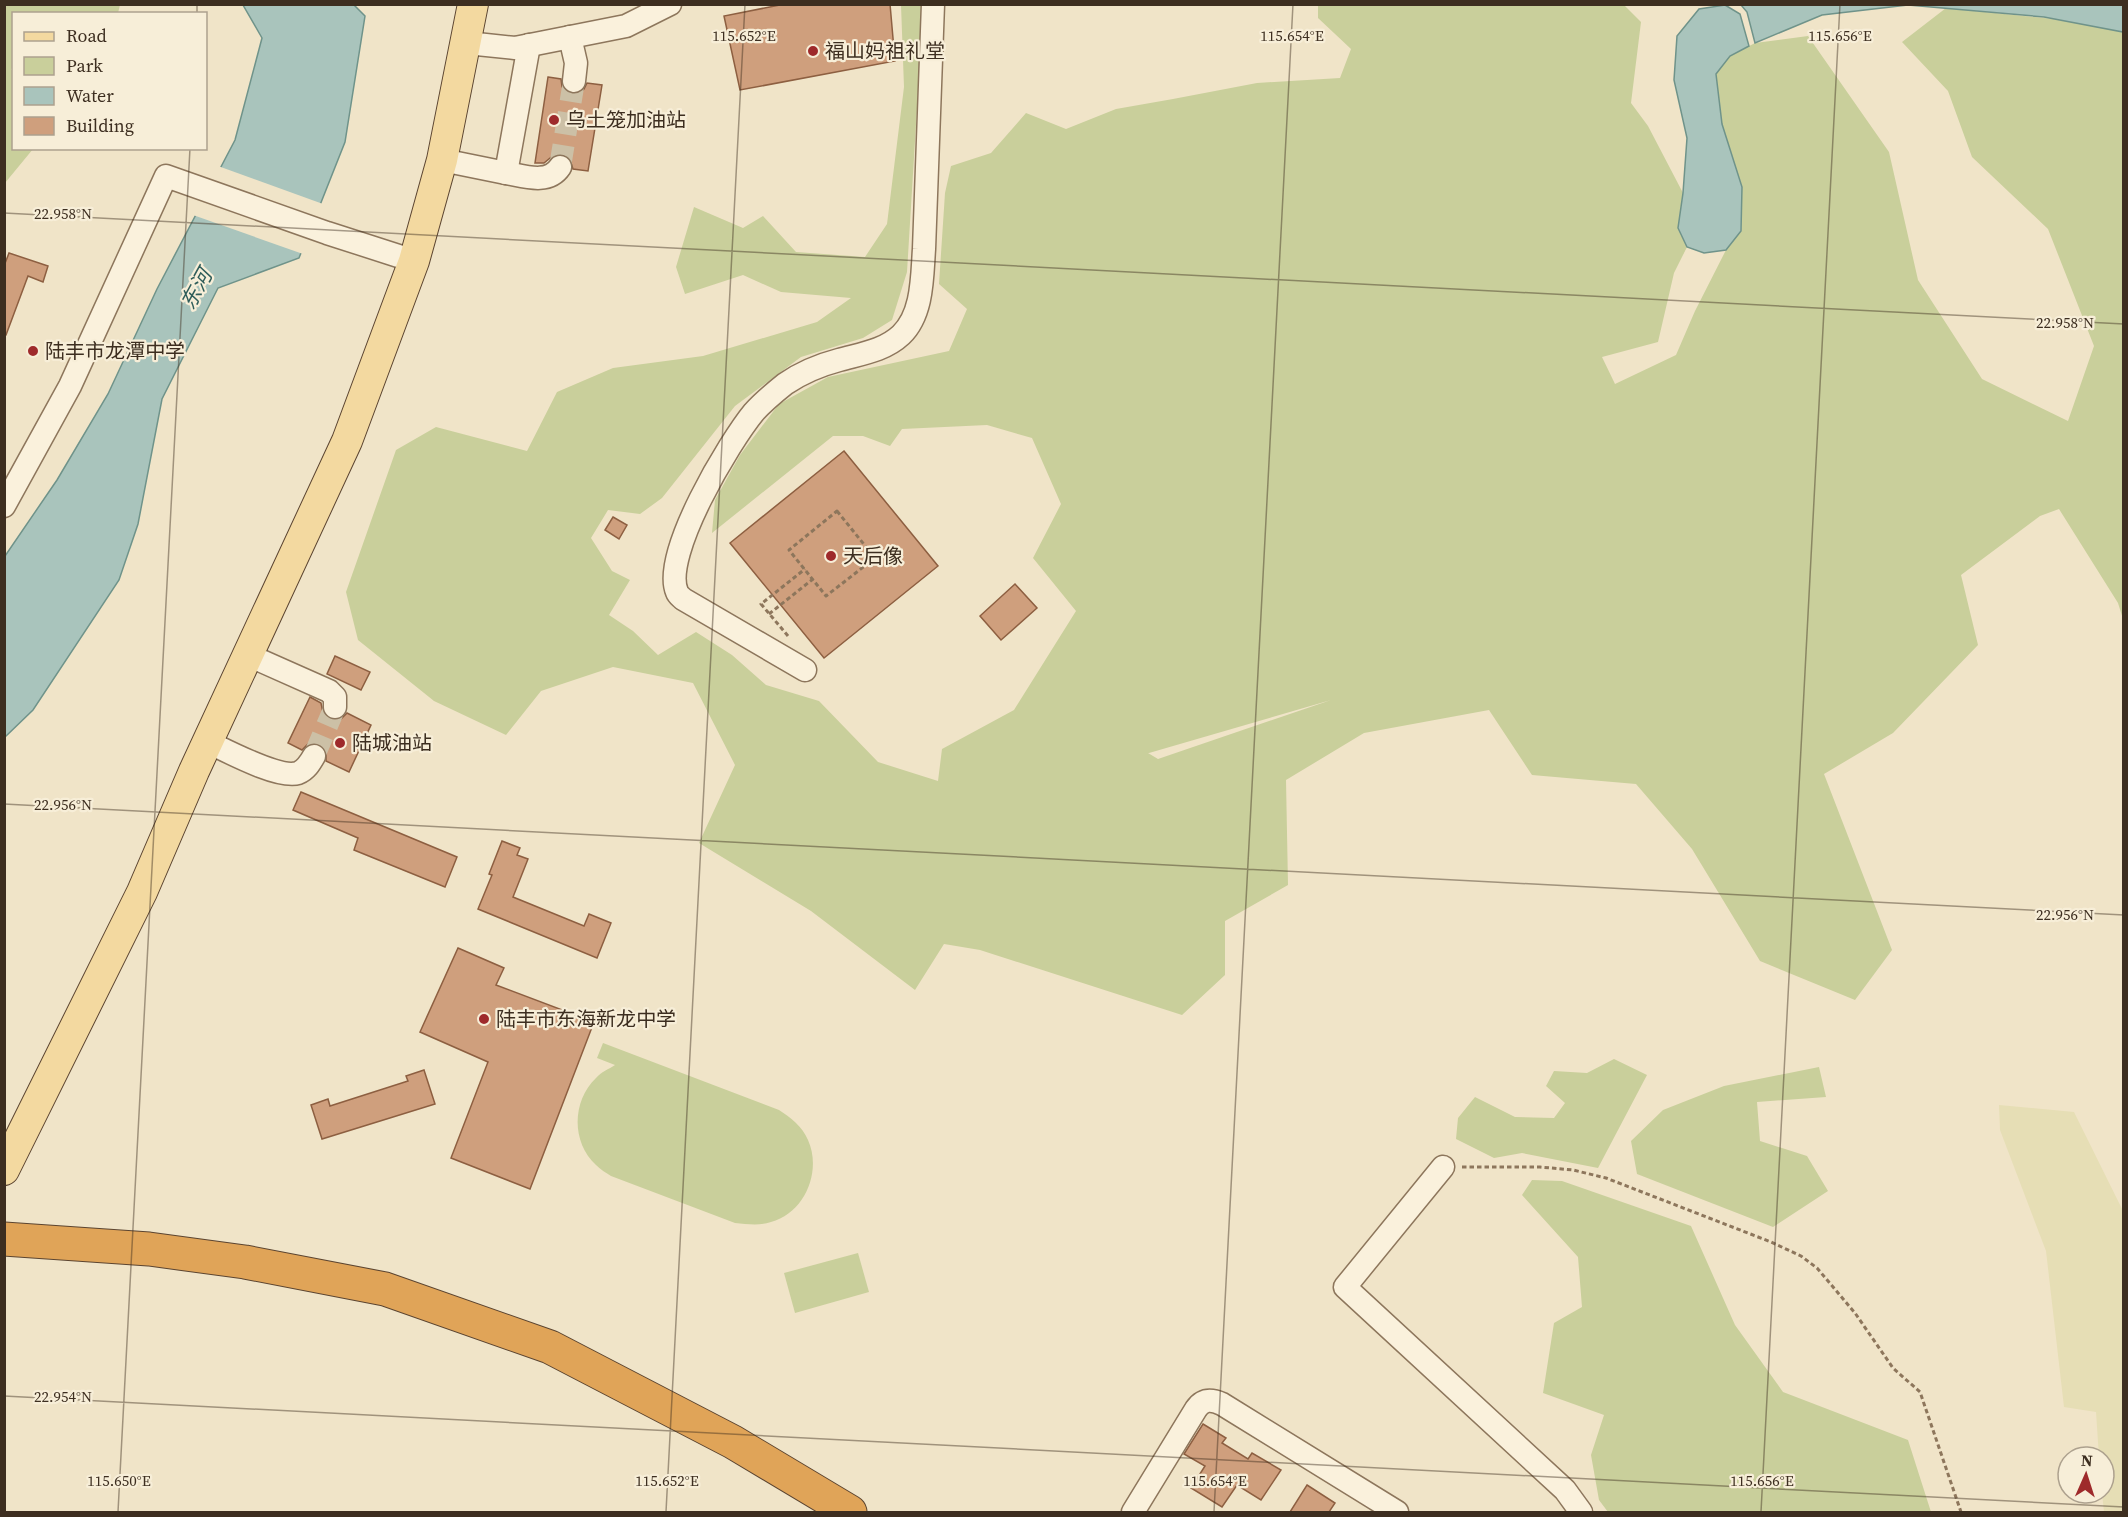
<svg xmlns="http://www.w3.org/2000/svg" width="2128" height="1517" viewBox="0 0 2128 1517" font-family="'Source Serif 4','Noto Sans SC',serif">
<rect width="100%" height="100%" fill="#f0e4c8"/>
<path fill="#e6deb5" d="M1999,1105L2074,1112L2123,1211V1512H2104L2102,1493H2104V1457H2099L2096,1412L2064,1407L2046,1251L2000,1130Z"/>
<g fill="#c9cf9b" fill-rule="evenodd">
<path d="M5,4L120,5L118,13L14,14V68L11,69L14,73V148L33,149L5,183Z"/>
<path d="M901,5H921L920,59L907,272L892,320L863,338L801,357L735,406L662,498L640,514L608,510L591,538L612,571L630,580L609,615L633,631L658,655L696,632L732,655L766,685L819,701L878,762L938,781L942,749L1014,710L1076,611L1033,558L1061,504L1032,438L987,425L902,429L890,446L863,436H833L712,533L715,500L740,455L779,404L828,377L949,351L967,309L939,284L945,193L951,166L991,153L1026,113L1066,129L1116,109L1173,99L1257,83L1340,78L1351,49L1318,18V5H1624L1641,22L1631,103L1648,126L1683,193L1678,228L1687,247L1674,273L1658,342L1602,357L1615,384L1676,355L1695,311L1726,250L1741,231L1742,187L1722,124L1716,74L1730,56L1755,43L1808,36L1889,152L1918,280L1982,379L2068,421L2094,346L2048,229L1972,157L1948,91L1902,42L1946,8L2054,19L2123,32V619L2118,603L2059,509L2040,516L1961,575L1978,645L1893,733L1824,774L1892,950L1855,1000L1760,961L1692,849L1636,784L1532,775L1489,710L1364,733L1286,780L1288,885L1225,921V975L1182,1015L980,950L944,944L915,990L811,911L699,843L735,765L693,683L613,667L541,691L506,735L434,701L358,640L346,592L396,450L436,427L527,451L557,392L613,368L703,356L817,322L851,298L781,292L743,275L685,294L676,267L694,207L743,228L763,216L796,252L865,257L887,224L904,87ZM1331,700L1158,759L1148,753H1149Z"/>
<path d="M603,1043L779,1110C791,1118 802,1126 808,1140C822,1171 805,1213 771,1222C759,1226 747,1224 735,1223L611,1176C606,1173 600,1169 596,1165C571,1142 572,1101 596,1078C601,1072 609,1069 615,1065L597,1058Z"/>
<path d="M1614,1059L1647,1075L1598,1168L1522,1153L1494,1158L1456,1139L1458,1118L1475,1097L1515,1117L1554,1118L1565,1103L1546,1086L1554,1071L1587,1073Z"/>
<path d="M1819,1067L1826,1097L1757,1102L1760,1141L1807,1156L1828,1191L1773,1227L1637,1174L1631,1141L1663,1110L1724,1086Z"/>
<path d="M1532,1180L1562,1181L1691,1226L1735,1325L1783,1392L1908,1440L1931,1512H1608L1599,1500L1591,1455L1604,1415L1543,1393L1554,1323L1582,1307L1578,1257L1522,1195Z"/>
<path d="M858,1253L869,1292L795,1313L784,1273Z"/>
</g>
<g fill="#a9c4bc" stroke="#6f938a" stroke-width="1.5">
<path d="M243,5H354L365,16L345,142L299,258L218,288L162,399L138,524L119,580L33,710L5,737V556L57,480L108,394L157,289L235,140L262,38Z"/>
<path d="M1725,5L1740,14L1749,46L1730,56L1716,74L1722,124L1742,187L1741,231L1726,250L1704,253L1687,247L1678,228L1683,193L1687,138L1674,80L1677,36L1699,9Z"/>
<path d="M1741,5H2123V32L2044,17L1908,5L1822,15L1755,43L1747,12Z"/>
</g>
<path fill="#f0e4c8" d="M218,166L323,204L303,254L193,215Z"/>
<g fill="#cf9f7d" stroke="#8d5f41" stroke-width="1.5">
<path d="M785,4H890L895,61L740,90L724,16Z"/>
<path d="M548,77L561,79L562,87L566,91L572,94L580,93L584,89L587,83L602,85L588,171L573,169L569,157L562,154H555L544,163H535Z"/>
<path d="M9,253L48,266L43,282L28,276L6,335H4V266Z"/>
<path d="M844,451L938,566L824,658L730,543Z"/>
<path d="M613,517L627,525L619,539L605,530Z"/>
<path d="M1015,584L1037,608L1001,640L980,616Z"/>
<path d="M335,656L370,672L361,690L327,674Z"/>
<path d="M310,697L321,703L323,713L329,719H341L347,713L371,725L349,772L326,761V750L320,744L313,743L308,744L302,750L288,743Z"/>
<path d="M301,792L457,857L445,887L354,850L358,838L293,810Z"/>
<path d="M502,841L520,848L517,855L528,859L513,897L584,926L589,914L611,923L597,958L478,909L492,875L489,874Z"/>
<path d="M458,948L504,968L496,985L594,1022L530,1189L451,1158L488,1062L420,1032Z"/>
<path d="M424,1070L435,1104L322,1139L311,1105L328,1099L330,1106L408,1081L406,1076Z"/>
<path d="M1203,1424L1226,1438L1222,1443L1248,1459L1252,1453L1281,1470L1261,1500L1237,1485L1222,1507L1191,1488L1205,1466L1184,1454Z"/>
<path d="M1307,1485L1335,1503L1329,1512H1290Z"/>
</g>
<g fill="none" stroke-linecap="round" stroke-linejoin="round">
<g stroke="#ccc0a6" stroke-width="22" stroke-dasharray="22 11" stroke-linecap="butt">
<path d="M560,167L574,81"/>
<path d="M314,756L335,707"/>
</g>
<g stroke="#8d765c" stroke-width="25">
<g id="minor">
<path d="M570,37L576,63L574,81"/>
<path d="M467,43L515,48L626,26L670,4"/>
<path d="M442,160L506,173L529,45"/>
<path d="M506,173C524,176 548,185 560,167"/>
<path d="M4,506L70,386L166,176L327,233L414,261"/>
<path d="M248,655L329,691L335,697V707"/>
<path d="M805,670L683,599C681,597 678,595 677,592C661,555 730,441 754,412C763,402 775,392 785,384C801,373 820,365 839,360C860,354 884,351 901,335C923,314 922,277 924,249L933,4"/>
<path d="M208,742C227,751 279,779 298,773C306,770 310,763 314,756"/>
<path d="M1443,1167L1345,1287L1565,1490L1581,1512"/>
<path d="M1133,1512L1196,1409C1203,1399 1211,1399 1222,1404L1397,1512"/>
</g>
</g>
<g stroke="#5b4430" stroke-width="32">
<path id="major" d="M4,1170L142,892L194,771L347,441L414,261L442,160L473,4"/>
</g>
<g stroke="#5b4430" stroke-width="35">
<path id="highway" d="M4,1239L149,1249L245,1262L385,1289L550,1347L733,1442L850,1512"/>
</g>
<g stroke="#8d765c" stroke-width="3" stroke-dasharray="4.5 3" stroke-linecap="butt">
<path d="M837,511L875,558L826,596L789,550Z"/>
<path d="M769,614L813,579"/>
<path d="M788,636L761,604L805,569"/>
<path d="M1462,1167H1540L1573,1170L1606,1178L1771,1242L1801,1256L1817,1268L1855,1313L1893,1368L1920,1392L1961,1512"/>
</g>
<use href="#minor" stroke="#faf1dc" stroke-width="22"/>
<use href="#major" stroke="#f3d9a0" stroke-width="30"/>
<use href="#highway" stroke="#e0a458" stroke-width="33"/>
</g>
<path fill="none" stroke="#3d2e20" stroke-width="1.5" stroke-opacity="0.45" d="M197,14V4M4,213L2124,324M4,804L2124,915M4,1396L2124,1507M118,1512L190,148M666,1512L745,4M1214,1512L1293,4M1761,1512L1840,4"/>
<g fill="#9e2a2b" stroke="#f7eed8" stroke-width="2">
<circle cx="813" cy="51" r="6"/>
<circle cx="554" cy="120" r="6"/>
<circle cx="33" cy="351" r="6"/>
<circle cx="831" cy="556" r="6"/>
<circle cx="340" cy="743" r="6"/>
<circle cx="484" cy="1019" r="6"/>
</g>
<g text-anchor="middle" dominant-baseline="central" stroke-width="4.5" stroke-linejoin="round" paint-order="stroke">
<g font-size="20" fill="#3d2e20" stroke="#f7eed8" text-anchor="start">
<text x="825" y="51">福山妈祖礼堂</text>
<text x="566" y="120">乌土笼加油站</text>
<text x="45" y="351">陆丰市龙潭中学</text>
<text x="843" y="556">天后像</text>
<text x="352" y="743">陆城油站</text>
<text x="496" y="1019">陆丰市东海新龙中学</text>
</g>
<g font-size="21" font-style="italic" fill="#2f5d5a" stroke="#f7eed8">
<text transform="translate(196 289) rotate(-61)">东河</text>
</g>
</g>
<g font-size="15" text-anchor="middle" fill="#3d2e20" stroke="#f7eed8" stroke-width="4.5" stroke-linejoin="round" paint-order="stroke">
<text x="744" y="41">115.652°E</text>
<text x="1292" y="41">115.654°E</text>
<text x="1840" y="41">115.656°E</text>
<text x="63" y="219">22.958°N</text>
<text x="2065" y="328">22.958°N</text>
<text x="63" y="810">22.956°N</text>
<text x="2065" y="920">22.956°N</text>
<text x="63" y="1402">22.954°N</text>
<text x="119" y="1486">115.650°E</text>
<text x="667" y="1486">115.652°E</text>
<text x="1215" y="1486">115.654°E</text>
<text x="1762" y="1486">115.656°E</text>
</g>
<rect width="2128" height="1517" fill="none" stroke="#3d2e20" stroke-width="12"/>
<rect x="12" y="12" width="195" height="138" fill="#f7eed8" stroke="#ada18e" stroke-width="1.5"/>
<rect x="24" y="32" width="30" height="9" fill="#f3d9a0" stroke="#ada18e" stroke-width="1.5"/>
<text x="66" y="42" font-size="18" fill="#3d2e20">Road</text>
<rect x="24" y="57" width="30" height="18" fill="#c9cf9b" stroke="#ada18e" stroke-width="1.5"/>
<text x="66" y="72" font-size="18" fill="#3d2e20">Park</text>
<rect x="24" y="87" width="30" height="18" fill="#a9c4bc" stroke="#ada18e" stroke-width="1.5"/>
<text x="66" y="102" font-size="18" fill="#3d2e20">Water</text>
<rect x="24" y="117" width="30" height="18" fill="#cf9f7d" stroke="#ada18e" stroke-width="1.5"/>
<text x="66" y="132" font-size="18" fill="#3d2e20">Building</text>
<g transform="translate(2086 1475) rotate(3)"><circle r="28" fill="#f7eed8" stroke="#ada18e" stroke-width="1.5"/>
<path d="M0-4.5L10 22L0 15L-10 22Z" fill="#9e2a2b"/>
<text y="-9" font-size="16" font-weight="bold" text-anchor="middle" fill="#3d2e20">N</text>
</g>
</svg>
